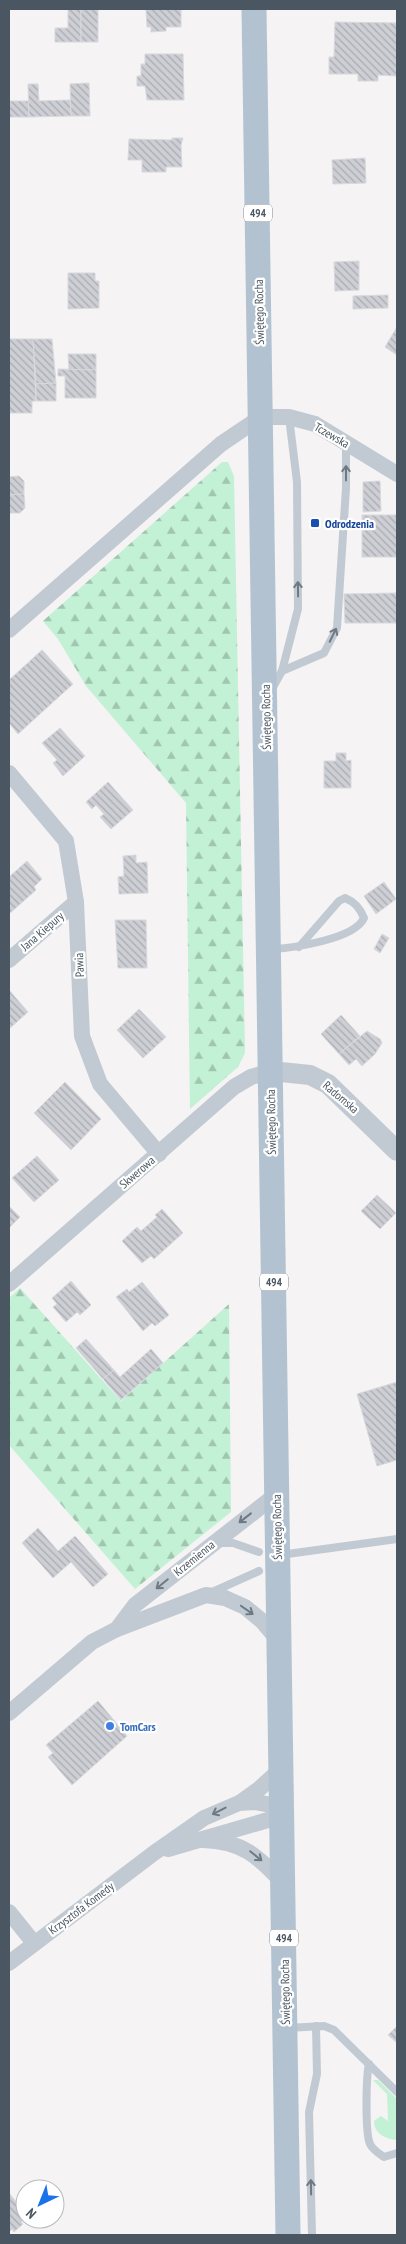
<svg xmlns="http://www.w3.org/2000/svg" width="406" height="2244" viewBox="0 0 406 2244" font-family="'PT Sans Narrow',sans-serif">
<defs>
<pattern id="forest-firs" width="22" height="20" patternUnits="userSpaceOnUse" patternTransform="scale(1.25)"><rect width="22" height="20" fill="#c3f1d5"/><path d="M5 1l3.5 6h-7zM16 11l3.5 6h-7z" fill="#a0c6b0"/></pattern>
<pattern id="building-back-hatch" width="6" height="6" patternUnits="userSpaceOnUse" patternTransform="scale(1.25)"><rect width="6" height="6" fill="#cdcfd5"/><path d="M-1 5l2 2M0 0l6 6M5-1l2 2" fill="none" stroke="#a8abb0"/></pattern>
</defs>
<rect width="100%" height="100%" fill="#f5f3f3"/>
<path fill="#c3f1d5" d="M373,2080H378L397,2099V2140C386,2139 374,2134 374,2121L381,2116L388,2121L387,2094Z"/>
<g fill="url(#forest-firs)">
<path d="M222,462H228L234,476L245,1053L238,1067L190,1109L186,803L86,686L58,639L43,621Z"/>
<path d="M20,1288L121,1401L229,1304L231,1512L135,1589L9,1445V1298Z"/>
</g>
<g fill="url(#building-back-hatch)" stroke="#d7d9de">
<path d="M68,9H81V42H55V28H68Z"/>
<rect x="81" y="9" width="17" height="33"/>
<path d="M146,9H181V27H166V31L151,32V27H147Z"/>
<path d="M335,22L397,23V76L378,75V81H358V74H329V57H334Z"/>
<path d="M145,54H183L184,100H147L145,86H137V76H141V64H145Z"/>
<path d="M89,83L90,116H71L70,84Z"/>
<path d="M28,84H38L39,101L70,100L71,116L29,117Z"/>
<path d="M9,101H28L29,117H9Z"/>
<path d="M172,138H183L181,145L182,167H166V172H142V160H128L129,139L172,140Z"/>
<path d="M365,158L366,183L333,184L332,160Z"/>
<path d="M359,261V290L335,291L334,262Z"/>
<path d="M68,273H95V281H99V308L68,309Z"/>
<path d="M388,295V308L353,309V296Z"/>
<path d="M397,327V355L385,347Z"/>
<path d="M9,339H33L36,401H32V413H9Z"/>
<path d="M33,339H52L56,383L36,384Z"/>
<path d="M68,354H96V370H69Z"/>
<path d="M58,369L96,370V398H65V376H58Z"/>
<path d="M56,383V401H36V384Z"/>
<path d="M19,476L24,481V494L9,495V477Z"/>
<path d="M380,481L381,511L363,512V482Z"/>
<path d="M24,494L25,508L20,513H9V495Z"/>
<rect x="362" y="515" width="35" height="42"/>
<path d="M397,593V623H345L344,594Z"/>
<path d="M42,650L73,684L18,734L9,723V680Z"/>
<path d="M60,728L85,756L63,776L53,763L57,760L42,743Z"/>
<path d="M336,753H346V761L351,760V788H324V761H336Z"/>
<path d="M108,782L133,810L111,829L100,817L104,814L96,805L92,809L86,802Z"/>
<path d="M136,855V863L147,862L148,893L119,894L118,877L124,876L123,856Z"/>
<path d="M27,861L42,879L34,887L36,890L9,914V877Z"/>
<path d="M384,882L396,899L376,914L364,896Z"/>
<path d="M115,920H146L147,968H118Z"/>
<path d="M382,934L389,938L380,953L374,949Z"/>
<path d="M9,990L28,1012L9,1029Z"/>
<path d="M139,1009L166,1037L143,1058L117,1030Z"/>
<path d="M341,1015L360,1036L339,1054L321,1034Z"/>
<path d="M367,1031L380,1039L382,1043L375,1054L362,1066L356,1059L349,1065L339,1054Z"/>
<path d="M65,1082L101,1119L71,1150L34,1113Z"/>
<path d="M37,1156L59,1180L34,1202L12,1178Z"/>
<path d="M377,1195L396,1213L380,1229L361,1211Z"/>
<path d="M9,1206L20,1217L9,1228Z"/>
<path d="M162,1209L183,1233L154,1259L151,1256L142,1263L122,1241L137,1227L141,1231L157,1217L155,1215Z"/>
<path d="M71,1281L91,1305L80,1315L77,1312L66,1322L53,1307L57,1304L52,1298Z"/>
<path d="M142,1282L169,1315L155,1326L152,1323L143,1331L116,1297L127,1289L129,1292Z"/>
<path d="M86,1339L114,1370L103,1379L76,1348Z"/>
<path d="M151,1349L163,1363L121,1400L103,1379L114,1370L120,1377Z"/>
<path d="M397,1382V1460L377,1466L357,1394Z"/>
<path d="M38,1528L58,1551L75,1536L108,1574L93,1587L71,1562L53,1578L22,1543Z"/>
<path d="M98,1701L127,1736L72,1785L48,1757L53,1753L46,1745Z"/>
<path d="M397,2026V2043L388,2035Z"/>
<path d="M9,2193L25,2213V2219L21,2222L23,2224L14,2232L12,2229L9,2232Z"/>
</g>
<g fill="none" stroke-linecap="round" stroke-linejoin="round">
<g stroke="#c1cad2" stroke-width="8">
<path d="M282,671L324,653L337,628L346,488V442"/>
<path d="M272,689L282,671L298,609L297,482L289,417"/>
<path d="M272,949C293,948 355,939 364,918C360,908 355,902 345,898L339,901L299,947"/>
<path d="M218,1543H233L259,1552"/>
<path d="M280,1555L397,1539"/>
<path d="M210,1593L259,1571"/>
<path d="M287,2028L324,2026L334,2030L397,2092"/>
<path d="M369,2064C366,2077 365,2133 370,2144C373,2150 378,2153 384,2157L397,2153"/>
<path d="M312,2235L309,2112L317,2074L316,2026"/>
</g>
<g stroke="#c1cad2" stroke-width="16">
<path d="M9,630L221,444L261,417H289L315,424L397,474"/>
<path d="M9,773L66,841L76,902L82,1036L100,1084L159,1154"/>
<path d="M9,960L76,902"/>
<path d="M9,1284L234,1087L251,1077L271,1071"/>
<path d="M117,1629L135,1605L277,1494"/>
<path d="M9,1713L92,1642L117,1629L206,1595L225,1598L245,1607L262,1621L279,1641"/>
<path d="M241,1802L259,1789L281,1769"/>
<path d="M203,1840C242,1841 258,1856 283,1883"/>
<path d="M168,1849L268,1820L283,1813"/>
<path d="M9,1912L34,1943"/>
<path d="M9,1963L154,1853L204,1818L239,1803L254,1802L283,1807"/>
</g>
<path stroke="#c1cad2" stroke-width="20" d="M271,1071L310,1075L328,1084L397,1151"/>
<path stroke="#b3c2d1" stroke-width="25" d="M254,9L288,2235"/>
</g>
<defs><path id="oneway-shaft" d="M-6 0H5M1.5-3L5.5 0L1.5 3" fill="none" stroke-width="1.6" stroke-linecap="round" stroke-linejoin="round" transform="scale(1.25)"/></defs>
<g stroke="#6e7983">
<use href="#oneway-shaft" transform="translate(346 473) rotate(-90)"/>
<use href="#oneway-shaft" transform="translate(298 589) rotate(-91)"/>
<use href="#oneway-shaft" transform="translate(333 635) rotate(-64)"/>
<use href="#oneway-shaft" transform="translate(245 1518) rotate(142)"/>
<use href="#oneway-shaft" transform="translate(162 1584) rotate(141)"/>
<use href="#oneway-shaft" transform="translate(247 1610) rotate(35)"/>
<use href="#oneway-shaft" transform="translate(219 1811) rotate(153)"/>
<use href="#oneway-shaft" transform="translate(256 1856) rotate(39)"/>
<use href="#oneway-shaft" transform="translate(311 2187) rotate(-91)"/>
</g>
<rect fill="#1a4fb4" stroke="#fff" stroke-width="2" x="310" y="518" width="10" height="10" rx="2.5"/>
<circle fill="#3f7fe0" stroke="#fff" stroke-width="2" cx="110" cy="1726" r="5"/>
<g text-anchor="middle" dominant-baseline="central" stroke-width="4.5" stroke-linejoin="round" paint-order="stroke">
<g fill="#fff" stroke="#808990" stroke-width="1">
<rect x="244" y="204.5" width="28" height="17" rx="4"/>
<rect x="260" y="1273.5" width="28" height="17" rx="4"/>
<rect x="270" y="1929.5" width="28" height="17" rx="4"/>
</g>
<g font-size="11" font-weight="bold" fill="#4a5661">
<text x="258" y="213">494</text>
<text x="274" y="1282">494</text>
<text x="284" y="1938">494</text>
</g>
<g font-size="12" fill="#4a5661" stroke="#fff">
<text transform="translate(259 312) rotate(-91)">Świętego Rocha</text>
<text transform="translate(332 435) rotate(30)">Tczewska</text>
<text transform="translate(266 717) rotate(-91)">Świętego Rocha</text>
<text transform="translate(42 931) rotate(-41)">Jana Kiepury</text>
<text transform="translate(79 965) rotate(-92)">Pawia</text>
<text transform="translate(341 1097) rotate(40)">Radomska</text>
<text transform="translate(271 1122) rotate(-91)">Świętego Rocha</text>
<text transform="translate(137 1172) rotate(-41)">Skwerowa</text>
<text transform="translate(277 1527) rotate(-91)">Świętego Rocha</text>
<text transform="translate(194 1558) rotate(-39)">Krzemienna</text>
<text transform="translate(81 1908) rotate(-37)">Krzysztofa Komedy</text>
<text transform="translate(285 1992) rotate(-91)">Świętego Rocha</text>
</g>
<g font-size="12" font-weight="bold" fill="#164399" stroke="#fff" text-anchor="start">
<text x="325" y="523">Odrodzenia</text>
</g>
<g font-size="12" font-weight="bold" fill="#366cbe" stroke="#fff" text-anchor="start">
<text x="120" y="1726">TomCars</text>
</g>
</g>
<rect width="406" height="2244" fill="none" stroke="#4a5661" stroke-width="20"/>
<g transform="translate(40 2204) rotate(223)"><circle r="24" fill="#ffffff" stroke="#b7bbc0"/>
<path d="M0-4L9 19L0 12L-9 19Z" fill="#1a73e8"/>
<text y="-8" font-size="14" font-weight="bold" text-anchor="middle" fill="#4a5661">N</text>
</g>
</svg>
